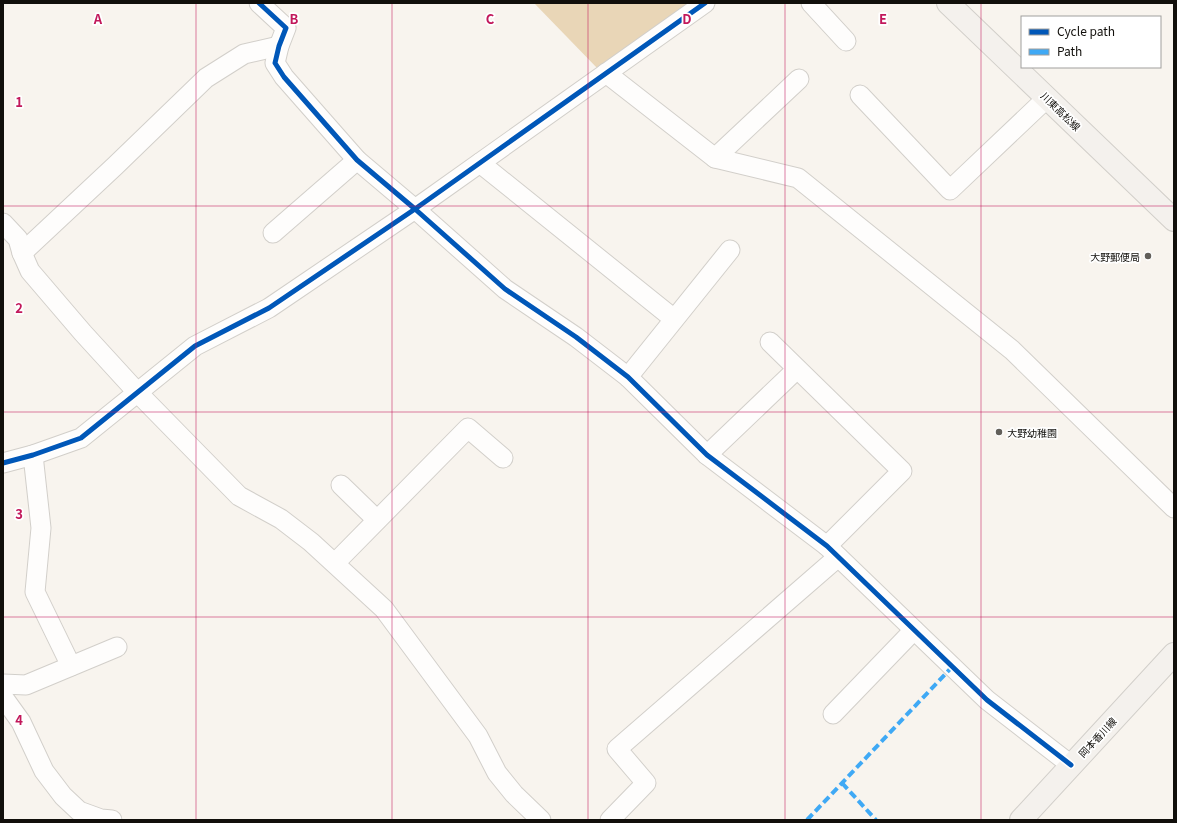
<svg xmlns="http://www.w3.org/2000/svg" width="1177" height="823" viewBox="0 0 1177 823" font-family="Georgia,'Noto Sans JP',serif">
<rect width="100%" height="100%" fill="#f8f4ee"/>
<path fill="#e9d6b7" d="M534,3H695L599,70Z"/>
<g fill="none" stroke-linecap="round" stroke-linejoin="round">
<g stroke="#d2cfca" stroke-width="21">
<g id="minor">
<path d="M259,3L286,28L279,46L275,63L284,77L357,160L415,209L505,289L576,337L628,377L707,455L827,546L987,700L1071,765"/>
<path d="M811,3L846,41"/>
<path d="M606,73L715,158L798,178L1012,350L1174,508"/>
<path d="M860,95L950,190L1047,98"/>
<path d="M715,158L799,79"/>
<path d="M480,163L674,319"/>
<path d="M3,223L18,239L22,253L30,271L83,333L137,392L239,496L281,519L311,542L384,609L478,736L497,773L514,794L541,820"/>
<path d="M273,233L357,160"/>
<path d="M22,253L115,166L206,78L244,54L279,46"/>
<path d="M770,342L902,471L827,546"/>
<path d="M628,377L730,250"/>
<path d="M33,455L41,528L35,592L71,666"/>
<path d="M707,455L797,369"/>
<path d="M3,463L33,455L81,438L195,346L269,308L415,209L705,3"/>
<path d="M341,485L377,520"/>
<path d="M335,563L468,428L503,458"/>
<path d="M3,684L26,685L117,647"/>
<path d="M3,697L21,722L44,771L63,796L79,811L101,819L112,820"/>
<path d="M833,714L914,630"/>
<path d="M610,820L646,783L617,749L838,557"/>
</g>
</g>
<g stroke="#d2cfca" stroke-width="24">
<g id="secondary">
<path d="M948,3L1174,220"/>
<path d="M1021,820L1174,654"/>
</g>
</g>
<use href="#minor" stroke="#fefdfc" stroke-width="19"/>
<use href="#secondary" stroke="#f4f1ed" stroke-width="22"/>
<g stroke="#3fa9f5" stroke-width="4" stroke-dasharray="8 4" stroke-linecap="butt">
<path d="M842,783L876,820"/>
<path d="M807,820L952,667"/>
</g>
<g stroke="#fff" stroke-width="8">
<g id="cycleway">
<path d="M259,3L286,28L279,46L275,63L284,77L357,160L415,209L505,289L576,337L628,377L707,455L827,546L987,700L1071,765"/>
<path d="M3,463L33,455L81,438L195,346L269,308L415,209L705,3"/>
</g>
</g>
<use href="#cycleway" stroke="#0057b8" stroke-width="5"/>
</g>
<path fill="none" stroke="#c2185b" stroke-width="1" stroke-opacity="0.55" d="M196,3V820M392,3V820M588,3V820M785,3V820M981,3V820M3,206H1174M3,412H1174M3,617H1174"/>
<g fill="#625f5a" stroke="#fff" stroke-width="1.5">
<circle cx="1148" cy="256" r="4"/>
<circle cx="999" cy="432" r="4"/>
</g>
<g text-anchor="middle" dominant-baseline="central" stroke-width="3.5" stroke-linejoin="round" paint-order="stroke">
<g font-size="10" fill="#110f0b" stroke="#fff">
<text transform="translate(1061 111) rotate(44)">川東高松線</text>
<text transform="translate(1097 737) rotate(-47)">岡本香川線</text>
</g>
<g font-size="10" fill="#110f0b" stroke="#fff" text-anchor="end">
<text x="1140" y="256">大野郵便局</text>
<text x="1007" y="432" text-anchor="start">大野幼稚園</text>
</g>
</g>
<g font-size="13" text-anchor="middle" font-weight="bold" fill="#c2185b" stroke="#fff" stroke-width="3.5" stroke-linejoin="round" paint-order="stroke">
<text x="98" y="24">A</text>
<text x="294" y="24">B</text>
<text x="490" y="24">C</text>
<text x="687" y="24">D</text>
<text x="883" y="24">E</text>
<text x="19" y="107">1</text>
<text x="19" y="313">2</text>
<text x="19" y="519">3</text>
<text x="19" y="725">4</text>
</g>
<rect width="1177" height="823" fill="none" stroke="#110f0b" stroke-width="8"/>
<rect x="1021" y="16" width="140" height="52" fill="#ffffff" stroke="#a09f9d"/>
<rect x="1029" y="29" width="20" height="6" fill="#0057b8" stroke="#a09f9d"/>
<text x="1057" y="36" font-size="12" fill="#110f0b">Cycle path</text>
<rect x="1029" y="49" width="20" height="6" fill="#3fa9f5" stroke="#a09f9d"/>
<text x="1057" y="56" font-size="12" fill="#110f0b">Path</text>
</svg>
